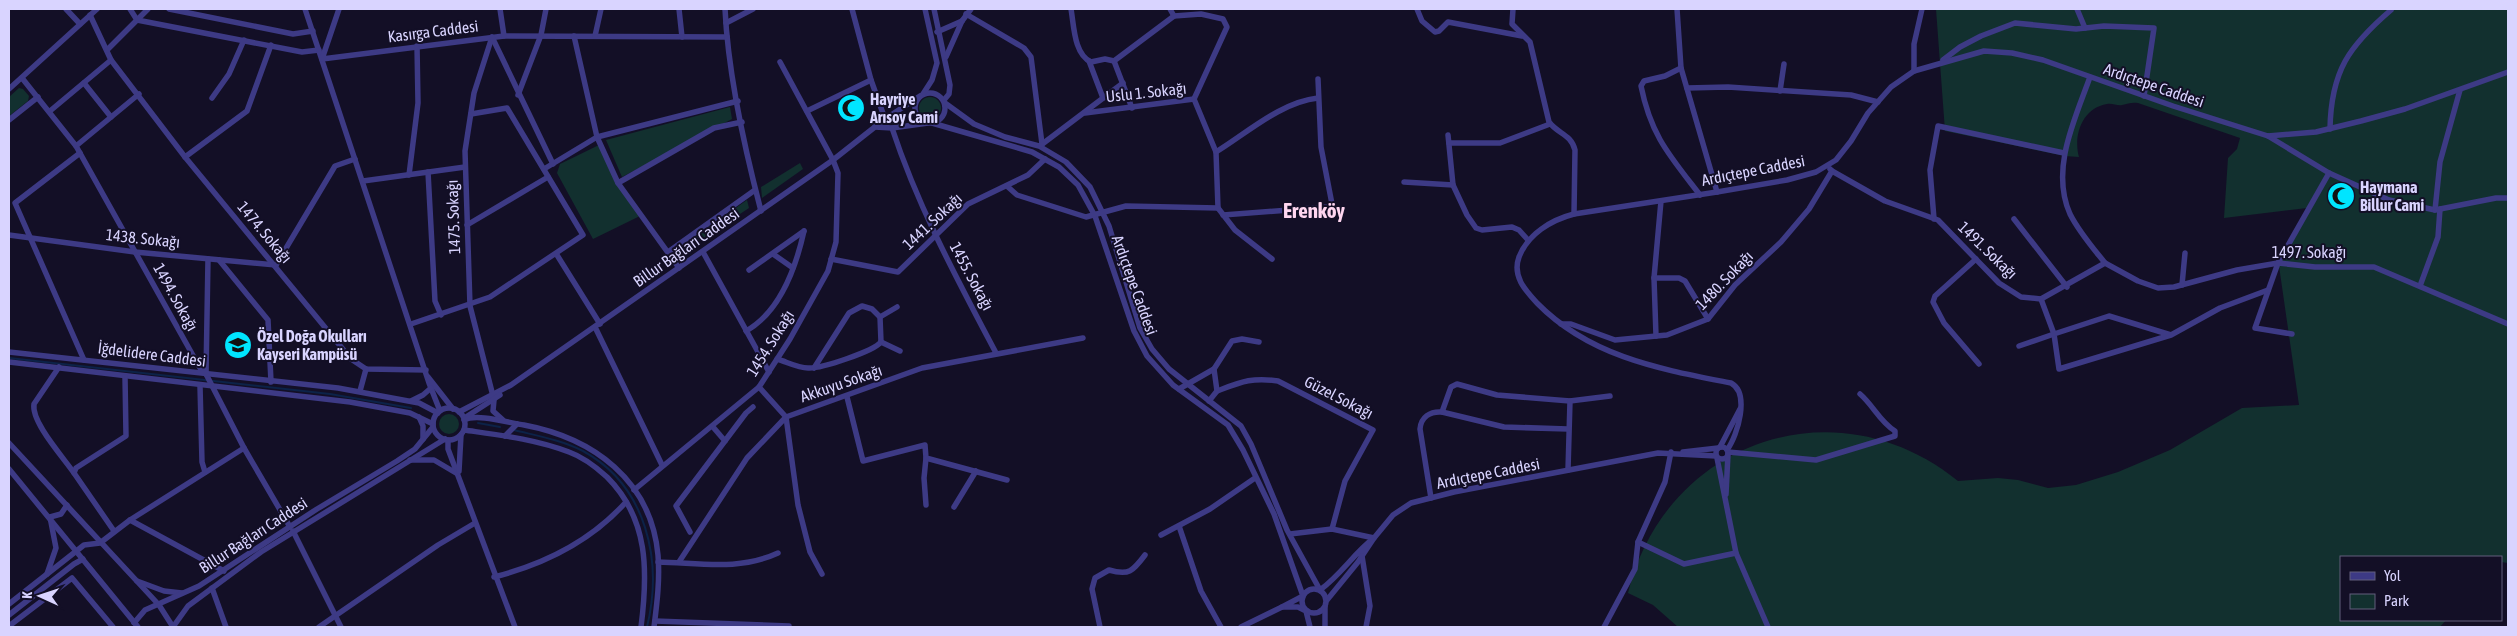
<svg xmlns="http://www.w3.org/2000/svg" width="2517" height="636" viewBox="0 0 2517 636" font-family="'Asap Condensed',sans-serif">
<rect width="100%" height="100%" fill="#130f26"/>
<g fill="#12302f">
<path d="M1936,9H2508V563L2501,562V557H2341V620H2446L2440,627H1678L1653,605L1628,593C1665,441 1836,382 1958,481L1998,478L2018,480L2048,488L2076,485L2118,472L2170,450L2242,408L2299,405L2278,259L2307,208L2224,218L2228,158L2237,149L2240,138L2138,103C2131,102 2128,104 2122,105C2118,106 2112,103 2107,104C2082,108 2073,136 2079,157L2065,156L1945,131Z"/>
<path d="M19,88L23,89L29,96L28,101L9,116V97Z"/>
<circle cx="930" cy="108" r="11"/>
<path d="M730,107L732,119L622,177L606,140Z"/>
<path d="M599,145L640,216L593,239L557,173L560,164Z"/>
<path d="M800,163L803,169L762,198L761,187Z"/>
<path d="M747,200L749,208L678,255L677,251L681,247Z"/>
<circle cx="449" cy="424" r="10"/>
</g>
<g fill="none" stroke-linecap="round" stroke-linejoin="round">
<g stroke="#0c2248" stroke-width="2">
<path d="M9,358L330,394L411,408"/>
<path d="M478,423L500,427"/>
<path d="M514,430C538,436 561,440 583,451C647,486 663,561 647,627"/>
</g>
<g stroke="#3d3a85" stroke-width="5.5">
<path d="M66,9L80,24"/>
<path d="M130,9L137,20L302,52L319,50"/>
<path d="M169,9L293,34L313,31"/>
<path d="M305,9L429,383L440,411"/>
<path d="M339,9L322,59L504,36L727,37"/>
<path d="M500,9L504,36"/>
<path d="M679,9L682,37"/>
<path d="M725,9C728,72 745,150 761,211"/>
<path d="M852,9L871,80L885,119"/>
<path d="M934,9L950,85L949,94L944,100"/>
<path d="M1071,9C1074,26 1074,54 1091,62L1105,59L1114,61"/>
<path d="M1170,9L1174,16"/>
<path d="M1417,9L1422,21L1435,32L1439,31L1448,22L1522,36"/>
<path d="M1513,9L1512,24L1530,42L1549,122C1558,134 1571,134 1575,150L1574,214"/>
<path d="M1677,9L1681,68L1717,192"/>
<path d="M2077,9L2085,28"/>
<path d="M966,14L1024,48L1031,57L1042,144"/>
<path d="M90,15L111,60L185,157L351,359L366,369L426,370"/>
<path d="M726,23L753,9"/>
<path d="M937,32L962,21"/>
<path d="M574,36L597,137L618,183L679,268"/>
<path d="M595,36L601,9"/>
<path d="M492,37L474,93L465,151L470,306L493,396"/>
<path d="M492,37L553,164"/>
<path d="M107,50L148,9"/>
<path d="M946,57L962,21L971,9"/>
<path d="M1943,60L1960,47L1981,36L2015,23L2076,29L2104,26L2154,28L2144,96"/>
<path d="M1089,61L1103,98"/>
<path d="M1681,68L1665,76L1644,81L1641,86C1651,136 1670,156 1700,195"/>
<path d="M1914,71V44L1922,9"/>
<path d="M22,78L76,146L200,368L206,374"/>
<path d="M84,83L111,117"/>
<path d="M1687,88L1728,87L1851,95L1878,102"/>
<path d="M9,89L97,9"/>
<path d="M1780,91L1784,64"/>
<circle cx="930" cy="108" r="15"/>
<path d="M923,94L932,80L937,63L925,9"/>
<path d="M518,95L541,35L546,9"/>
<path d="M212,98L229,74L244,40"/>
<path d="M1194,99L1216,152L1218,208L1235,230L1272,259"/>
<path d="M945,103L974,124L1005,137L1039,146L1066,162L1090,187L1109,226L1140,328L1152,349L1169,369L1241,426L1251,444L1287,530L1320,590C1341,575 1354,553 1374,538L1358,562L1327,600"/>
<path d="M1132,108L1114,61L1174,16L1201,14L1223,19L1227,27L1194,99"/>
<path d="M50,111L111,60"/>
<path d="M807,111L871,80"/>
<path d="M1085,113L1194,99"/>
<path d="M9,120L38,97"/>
<path d="M932,123L1032,152L1059,167L1078,185L1095,216L1134,331L1147,356L1173,385L1228,425L1243,450L1274,514L1303,596L1282,607H1298L1306,611L1310,627"/>
<path d="M875,127L892,128L928,123"/>
<path d="M892,128C918,207 957,279 996,353"/>
<path d="M2330,129C2331,71 2349,46 2391,10"/>
<path d="M1448,135L1453,185L1467,215L1476,228L1482,230L1512,227L1519,230L1528,240"/>
<path d="M2268,136L2329,173L2389,200L2435,210L2496,198H2508"/>
<path d="M1449,143H1500L1550,124"/>
<path d="M1041,145L1123,83"/>
<path d="M76,146L139,94"/>
<path d="M1216,152C1247,133 1281,102 1318,98"/>
<path d="M80,153L15,203L84,360"/>
<path d="M185,157L247,111L271,45"/>
<path d="M544,169L597,137L738,101"/>
<path d="M1832,171L1885,201L1938,220L1999,283L2021,297L2041,299L2105,263C2093,248 2079,232 2070,214C2050,169 2075,119 2090,77"/>
<path d="M428,172L435,301L441,315"/>
<path d="M409,175L418,103L417,46"/>
<path d="M363,181L465,167"/>
<path d="M1404,182L1453,185"/>
<path d="M618,183L714,128L742,122"/>
<path d="M1008,187L1017,195L1086,217L1126,206L1218,208"/>
<path d="M2435,210L2440,162L2460,90"/>
<path d="M1223,215L1327,207L1332,204L1321,147L1318,79"/>
<path d="M1934,219L1930,170L1938,126L2064,153"/>
<path d="M2014,219L2067,287"/>
<path d="M467,225L548,177"/>
<path d="M9,235L135,252L276,265"/>
<path d="M668,252L755,190"/>
<path d="M703,252L769,372"/>
<path d="M773,254L793,268"/>
<path d="M557,255L600,324"/>
<path d="M208,259L206,374L244,448L290,527"/>
<path d="M831,259L898,272L968,204L1028,175L1045,159"/>
<path d="M1976,259L1935,296L1933,302L1944,323L1979,364"/>
<path d="M219,260L268,320L271,382"/>
<path d="M2105,263L2138,281L2158,288L2174,287L2237,270L2278,263L2315,267H2374L2508,324"/>
<path d="M276,265L335,166L355,159"/>
<path d="M749,270L804,231"/>
<path d="M1654,278H1679L1685,281L1708,319"/>
<path d="M2182,285L2185,253"/>
<path d="M2420,286L2438,237L2440,209"/>
<path d="M880,317L897,307"/>
<path d="M411,324L490,297L583,235L507,108L471,114"/>
<path d="M1561,324H1571L1615,340L1667,335L1708,319L1735,285L1781,242L1809,209L1832,171L1830,169"/>
<path d="M595,327L662,465"/>
<path d="M746,331C780,312 796,267 804,231"/>
<path d="M2292,334L2255,328L2278,263L2329,173"/>
<path d="M2171,335L2109,316L2054,334L2059,369L2171,335L2220,308L2268,290"/>
<path d="M1656,336L1654,278L1661,201"/>
<path d="M881,342L900,351"/>
<path d="M2019,346L2054,334L2041,299"/>
<path d="M9,352L338,388L419,403L438,413"/>
<path d="M777,359C787,362 798,368 808,368C821,369 874,351 881,342"/>
<path d="M9,362L350,402L410,413L433,424"/>
<path d="M59,367L34,404C31,422 63,457 74,473"/>
<path d="M814,368L849,313L862,306L872,309L880,317L881,342"/>
<path d="M428,377L453,409"/>
<path d="M200,386L202,462L205,472"/>
<path d="M759,387L786,417L798,505L810,552L822,574"/>
<path d="M1179,389L1214,369L1232,341L1242,339L1259,342"/>
<path d="M360,391L366,369"/>
<path d="M1217,391C1241,382 1252,377 1278,381L1373,430L1345,481L1332,529"/>
<path d="M847,397L863,461L925,445L926,458L1007,480"/>
<path d="M494,400L493,411L503,420"/>
<path d="M411,401L423,395L431,388"/>
<path d="M1209,401L1217,391L1214,369"/>
<circle cx="449" cy="424" r="16"/>
<path d="M459,412L511,385L833,160L885,119L920,96"/>
<path d="M1442,412L1451,387L1457,384L1497,395L1570,401"/>
<path d="M419,417L423,426V439"/>
<path d="M466,417L500,395"/>
<path d="M464,420C477,413 509,423 524,425C593,438 651,480 658,555C660,580 657,603 654,627"/>
<path d="M713,427L725,441"/>
<path d="M464,430C499,435 535,439 569,452C583,457 596,467 607,477C649,519 648,572 641,627"/>
<path d="M505,436L517,424"/>
<path d="M448,440V449L515,627"/>
<path d="M9,443L159,605L173,627"/>
<circle cx="1722" cy="453" r="6"/>
<path d="M1720,447L1740,409"/>
<path d="M1727,450C1738,435 1750,393 1731,383C1660,369 1590,357 1537,303C1525,290 1512,276 1519,257C1528,234 1551,220 1574,214L1717,192L1787,180L1816,172L1836,160L1851,141L1868,113L1891,87L1914,71L1984,51L2012,53L2043,60L2173,106L2268,136L2316,132L2361,121L2405,109L2508,72"/>
<path d="M1683,452L1718,448"/>
<path d="M1728,452L1816,460L1895,436V431C1880,422 1873,405 1860,394"/>
<path d="M1717,458L1736,553L1768,627"/>
<path d="M410,460H434L456,473"/>
<path d="M9,469L138,627"/>
<path d="M1568,470L1570,401L1610,396"/>
<path d="M459,471L461,435"/>
<path d="M634,490L759,387L790,339L828,271L836,242L838,173L833,160L780,62"/>
<path d="M1726,494L1728,454"/>
<path d="M1431,498L1420,429C1421,417 1430,411 1442,412L1504,427L1568,429"/>
<path d="M926,505L924,478L926,458"/>
<path d="M954,507L976,471"/>
<path d="M130,520L224,571"/>
<path d="M1179,526L1201,591L1221,627"/>
<path d="M114,531L74,473L76,468L126,436L125,377"/>
<path d="M293,531L341,627"/>
<path d="M690,532L676,506L746,413L753,407"/>
<path d="M1290,534L1332,529L1374,538L1393,515L1411,503L1454,492L1658,453L1716,456"/>
<path d="M1161,535L1210,509L1255,478"/>
<path d="M1638,542L1684,564L1736,553"/>
<path d="M1362,556L1370,606L1366,627"/>
<path d="M658,562C701,563 739,571 778,553"/>
<path d="M679,562L747,458L786,417L922,368L1083,338"/>
<path d="M47,574L56,548L50,517L61,514L67,505"/>
<path d="M494,577C545,564 591,541 626,502"/>
<path d="M137,581L164,591L182,593"/>
<path d="M212,588L226,627"/>
<circle cx="1314" cy="601" r="12"/>
<path d="M9,604L84,545L100,543L130,520L244,448"/>
<path d="M1325,607V627"/>
<path d="M9,615L74,564L83,559"/>
<path d="M655,621L789,626"/>
<path d="M134,623L145,610L199,586L317,509L397,461L415,449L433,427"/>
<path d="M9,626L72,578L113,627"/>
<path d="M173,627L188,606L261,552L445,439"/>
<path d="M319,627L438,545L475,523"/>
<path d="M1100,627L1092,589L1095,578L1109,570C1129,576 1133,571 1145,555"/>
<path d="M1241,627L1282,607"/>
<path d="M1604,627L1635,569L1638,542L1665,482L1671,452"/>
</g>
</g>
<defs>
<g id="mosque-disc" transform="scale(1.4375)"><circle r="9.5" fill="#00e5ff" stroke="#130f26"/><path d="M3.5-4.9A6 6 0 1 0 3.5 4.9A5 5 0 1 1 3.5-4.9Z" fill="#111"/></g>
<g id="school-disc" transform="scale(1.4375)"><circle r="9.5" fill="#00e5ff" stroke="#130f26"/><path d="M0-5L7-2L0 1L-7-2ZM-4 1L0 2.5L4 1V4Q0 6-4 4Z" fill="#111"/></g>
</defs>
<g fill-rule="evenodd">
<use href="#mosque-disc" x="851" y="108"/>
<use href="#mosque-disc" x="2341" y="196"/>
<use href="#school-disc" x="238" y="345"/>
</g>
<g text-anchor="middle" dominant-baseline="central" stroke-width="4" stroke-linejoin="round" paint-order="stroke">
<g font-size="16" fill="#d9d4ff" stroke="#130f26">
<text transform="translate(433 31) rotate(-7)">Kasırga Caddesi</text>
<text transform="translate(2154 85) rotate(19)">Ardıçtepe Caddesi</text>
<text transform="translate(1146 92) rotate(-6)">Uslu 1. Sokağı</text>
<text transform="translate(1753 170) rotate(-11)">Ardıçtepe Caddesi</text>
<text transform="translate(453 217) rotate(-92)">1475. Sokağı</text>
<text transform="translate(932 221) rotate(-43)">1441. Sokağı</text>
<text transform="translate(265 232) rotate(50)">1474. Sokağı</text>
<text transform="translate(143 238) rotate(6)">1438. Sokağı</text>
<text transform="translate(686 247) rotate(-35)">Billur Bağları Caddesi</text>
<text transform="translate(1988 250) rotate(44)">1491. Sokağı</text>
<text x="2309" y="252">1497. Sokağı</text>
<text transform="translate(972 276) rotate(62)">1455. Sokağı</text>
<text transform="translate(1724 280) rotate(-46)">1480. Sokağı</text>
<text transform="translate(1135 285) rotate(70)">Ardıçtepe Caddesi</text>
<text transform="translate(176 297) rotate(61)">1494. Sokağı</text>
<text transform="translate(770 343) rotate(-58)">1454. Sokağı</text>
<text transform="translate(152 354) rotate(7)">İğdelidere Caddesi</text>
<text transform="translate(841 383) rotate(-19)">Akkuyu Sokağı</text>
<text transform="translate(1339 397) rotate(27)">Güzel Sokağı</text>
<text transform="translate(1488 473) rotate(-11)">Ardıçtepe Caddesi</text>
<text transform="translate(253 535) rotate(-33)">Billur Bağları Caddesi</text>
</g>
<g font-size="16" font-weight="bold" fill="#d9d4ff" stroke="#130f26" text-anchor="start">
<text x="870" y="99">Hayriye<tspan x="870" dy="18">Arısoy Cami</tspan></text>
<text x="2360" y="187">Haymana<tspan x="2360" dy="18">Billur Cami</tspan></text>
<text x="257" y="336">Özel Doğa Okulları<tspan x="257" dy="18">Kayseri Kampüsü</tspan></text>
</g>
<g font-size="21" font-weight="bold" fill="#ffd6f0" stroke="#130f26">
<text x="1314" y="210">Erenköy</text>
</g>
</g>
<rect width="2517" height="636" fill="none" stroke="#d9d4ff" stroke-width="20"/>
<rect x="2340" y="556" width="162" height="65" fill="#130f26" stroke="#625e7d"/>
<rect x="2350" y="572" width="25" height="8" fill="#3d3a85" stroke="#625e7d"/>
<text x="2384" y="581" font-size="15" fill="#d9d4ff">Yol</text>
<rect x="2350" y="594" width="25" height="15" fill="#12302f" stroke="#625e7d"/>
<text x="2384" y="606" font-size="15" fill="#d9d4ff">Park</text>
<g transform="translate(40 596) rotate(273)" stroke="#130f26" stroke-width="4" paint-order="stroke">
<path d="M0-4L9 19L0 12L-9 19Z" fill="#d9d4ff"/>
<text y="-8" font-size="14" font-weight="bold" text-anchor="middle" fill="#d9d4ff">K</text>
</g>
</svg>
